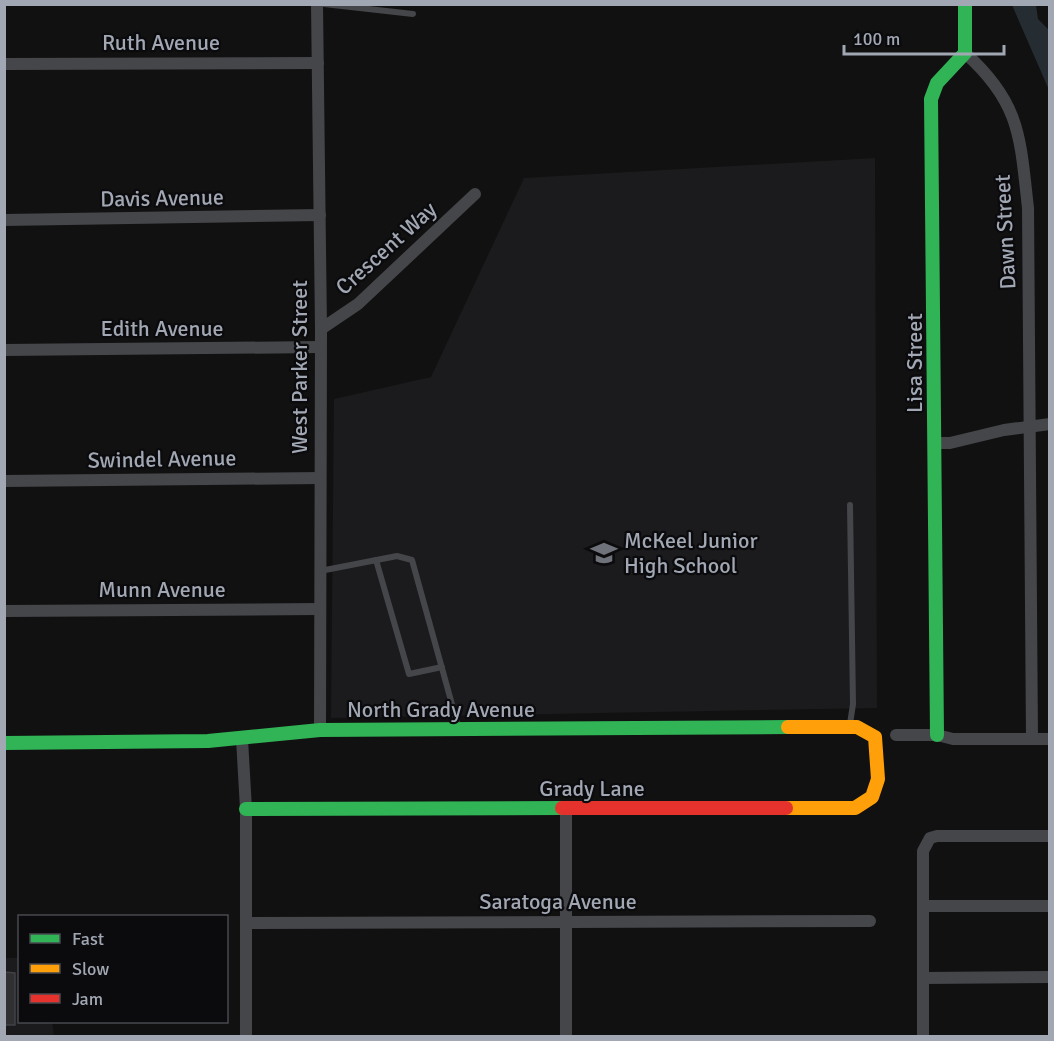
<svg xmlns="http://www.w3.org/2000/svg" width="1054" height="1041" viewBox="0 0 1054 1041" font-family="Signika,sans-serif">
<rect width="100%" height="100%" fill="#111"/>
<g fill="#1b1b1d">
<path d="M875,158L877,708L331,718L334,399L431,377L524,178Z"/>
<path d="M4,958H19L20,1022H52L54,1036H5Z"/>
</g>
<path fill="#252c32" d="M1012,5H1036L1038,19L1049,30V90Z"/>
<path fill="#303032" stroke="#404145" stroke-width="1.5" d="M4,972L15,973V1025H4Z"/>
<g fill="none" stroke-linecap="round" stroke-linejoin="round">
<g stroke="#45464a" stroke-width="6">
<path d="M324,4L413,14"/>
<path d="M376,560L409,674L442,667"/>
<path d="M320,571L397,556L412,560L458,726"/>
<path d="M850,724L853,704L850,505"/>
</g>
<g stroke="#45464a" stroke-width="12">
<path d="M317,4L321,329L320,730"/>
<path d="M965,53C1021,103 1020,138 1028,208L1032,739"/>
<path d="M4,64L318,63"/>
<path d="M4,220L320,215"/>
<path d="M321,329L358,304L475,194"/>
<path d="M4,350L320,347"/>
<path d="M935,443H950L1004,430L1050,424"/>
<path d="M4,481L320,478"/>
<path d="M4,611L320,609"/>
<path d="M896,735H937L953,739H1050"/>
<path d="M242,739L246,809V1036"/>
<path d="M566,809V1036"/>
<path d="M923,906H1050"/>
<path d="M246,923L870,921"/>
<path d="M923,978L1050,977"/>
<path d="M923,1036V851L930,838L937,836H1050"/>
</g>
<g stroke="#30b455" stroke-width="14">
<path d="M937,735L931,99L937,83L965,53V4"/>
<path d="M4,743L208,741L320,730L788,727"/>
<path d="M246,809L562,808"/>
</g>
<path stroke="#ff9f0a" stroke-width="14" d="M786,808H855L872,797L878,779L875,737L857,727H788"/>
<path stroke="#e5322d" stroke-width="14" d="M562,808H786"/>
</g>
<defs>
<g id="school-bare" transform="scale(2.07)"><path d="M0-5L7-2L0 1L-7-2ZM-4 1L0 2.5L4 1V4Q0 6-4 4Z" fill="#6f727a" stroke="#0b0b0d" stroke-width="2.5" paint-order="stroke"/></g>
</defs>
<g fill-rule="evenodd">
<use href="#school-bare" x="604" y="553"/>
</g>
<g text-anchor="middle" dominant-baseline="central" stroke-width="4.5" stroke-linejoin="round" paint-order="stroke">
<g font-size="22" fill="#a1a7b3" stroke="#0b0b0d">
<text x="161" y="42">Ruth Avenue</text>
<text transform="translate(162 198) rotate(-1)">Davis Avenue</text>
<text transform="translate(1005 232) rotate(-93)">Dawn Street</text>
<text transform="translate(386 248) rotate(-42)">Crescent Way</text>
<text x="162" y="328">Edith Avenue</text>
<text transform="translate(914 363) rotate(-90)">Lisa Street</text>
<text transform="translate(299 367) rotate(-90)">West Parker Street</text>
<text transform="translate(162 459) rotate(-1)">Swindel Avenue</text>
<text x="162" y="589">Munn Avenue</text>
<text x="441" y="709">North Grady Avenue</text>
<text x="592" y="788">Grady Lane</text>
<text x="558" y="901">Saratoga Avenue</text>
</g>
<g font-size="22" fill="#a1a7b3" stroke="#0b0b0d" text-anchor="start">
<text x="624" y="540">McKeel Junior<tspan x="624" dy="25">High School</tspan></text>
</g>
</g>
<rect width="1054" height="1041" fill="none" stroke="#a1a7b3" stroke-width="12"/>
<rect x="18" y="915" width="210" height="108" fill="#0b0b0d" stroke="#47494f" stroke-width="1.5"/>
<rect x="30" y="934" width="30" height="9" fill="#30b455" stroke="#47494f" stroke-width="1.5"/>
<text x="72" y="945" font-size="18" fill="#a1a7b3">Fast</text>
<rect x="30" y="964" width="30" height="9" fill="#ff9f0a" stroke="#47494f" stroke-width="1.5"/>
<text x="72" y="975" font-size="18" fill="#a1a7b3">Slow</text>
<rect x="30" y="994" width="30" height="9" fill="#e5322d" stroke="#47494f" stroke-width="1.5"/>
<text x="72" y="1005" font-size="18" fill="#a1a7b3">Jam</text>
<path d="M844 45v9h160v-9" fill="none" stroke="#a1a7b3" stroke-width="3"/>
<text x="853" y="45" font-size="18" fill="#a1a7b3" stroke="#0b0b0d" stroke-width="4.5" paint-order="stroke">100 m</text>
</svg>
